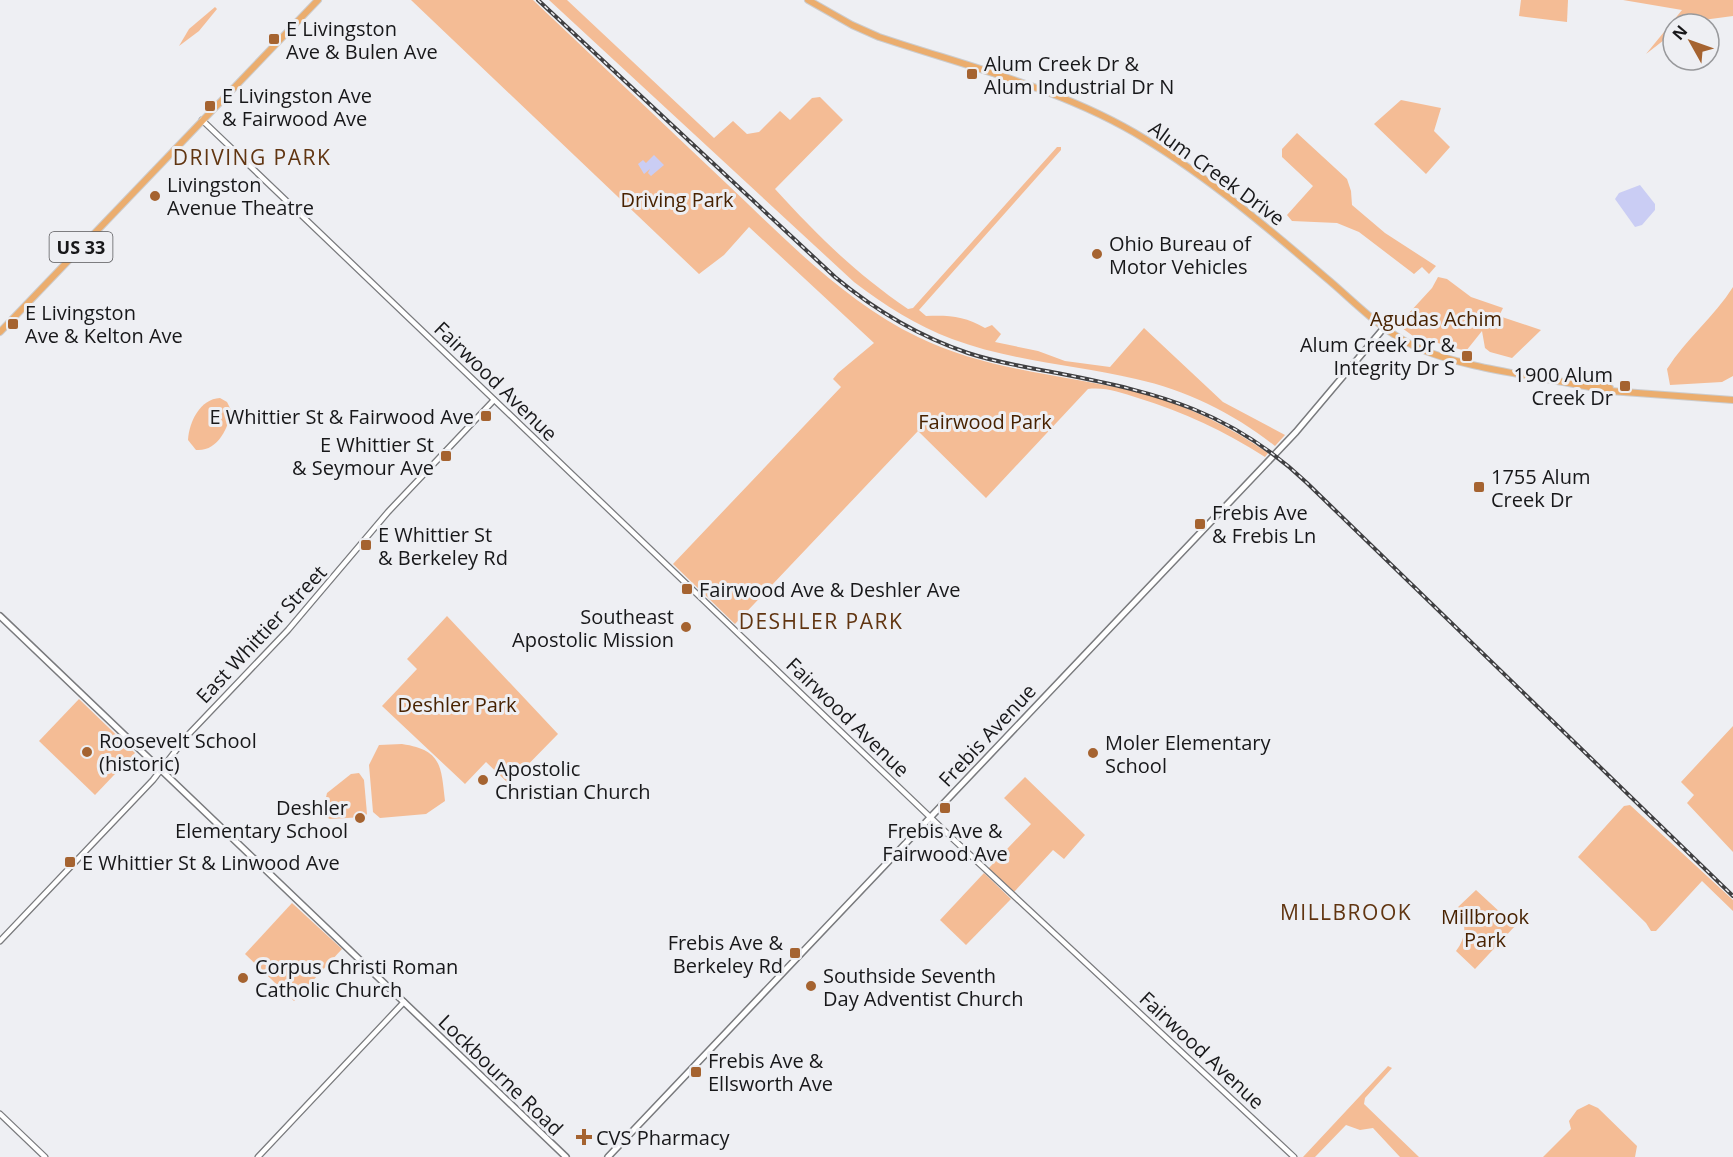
<svg xmlns="http://www.w3.org/2000/svg" width="1733" height="1157" viewBox="0 0 1733 1157" font-family="'Open Sans',sans-serif">
<rect width="100%" height="100%" fill="#eeeff3"/>
<g fill="#f4bc95">
<path d="M411,0H533C598,61 662,123 727,184C785,239 845,302 918,337C987,371 1067,375 1142,393C1187,405 1230,427 1268,453L1265,457C1224,431 1184,412 1138,398C1121,393 1106,387 1088,389L986,498L918,431L735,624L673,564L841,387L833,379L838,373L874,343L749,227L724,255L699,274Z"/>
<path d="M549,0H567L714,138L733,121L747,134L759,132L780,111L790,120L812,98L820,97L843,120L775,189C819,237 854,272 908,309L913,308L1057,147H1061V150L919,310L926,316C948,315 965,316 985,328L992,325L1001,334L995,342L1038,351L1065,361L1110,367L1144,328L1223,402L1285,435L1275,446C1235,414 1186,390 1136,379C1075,365 1011,361 952,339C917,326 884,305 854,282Z"/>
<path d="M1521,0H1568L1567,22L1519,16Z"/>
<path d="M1623,0H1733V16L1673,24V33L1646,54L1682,10Z"/>
<path d="M215,7L217,9L199,31L179,46L189,29Z"/>
<path d="M1401,100L1441,108L1434,131L1450,147L1426,174L1374,124Z"/>
<path d="M1297,133L1347,179L1351,191L1352,205L1385,233L1436,266L1429,274L1422,267L1414,274L1359,232L1337,223L1292,221L1287,215L1313,186L1282,157V149Z"/>
<path d="M1438,277L1447,279L1471,297L1503,308L1499,316L1541,330L1512,358L1490,352L1485,348L1482,331L1466,351L1413,336L1398,325L1432,288Z"/>
<path d="M1733,287V376L1722,382L1670,385L1667,369C1686,339 1714,317 1733,287Z"/>
<path d="M220,398L227,402L231,410C229,428 217,452 196,450L188,440C189,422 200,399 220,398Z"/>
<path d="M447,616L558,734L509,784L486,762L465,784L382,706L417,669L407,659Z"/>
<path d="M79,699L135,753L95,795L39,741Z"/>
<path d="M1733,726V852L1687,803L1694,795L1681,782Z"/>
<path d="M402,744C442,750 441,766 445,801L426,814L380,818L373,812L369,765L379,745Z"/>
<path d="M359,773L364,780L367,814L364,817L330,819L322,815L327,793L351,774Z"/>
<path d="M1025,777L1085,835L1064,859L1053,850L1014,892L988,869L1031,824L1004,798Z"/>
<path d="M1630,805L1733,900V911L1702,881L1656,931H1651L1646,923L1578,857L1624,806Z"/>
<path d="M984,873L1011,899L966,945L940,920Z"/>
<path d="M1476,890L1515,926L1475,969L1456,951C1467,937 1467,922 1457,908Z"/>
<path d="M292,903L342,949L294,1001L245,954Z"/>
<path d="M1388,1066L1392,1068L1365,1098L1364,1104L1419,1157H1400L1373,1128L1360,1130L1346,1125L1315,1157H1303Z"/>
<path d="M1589,1104L1598,1108L1637,1146L1635,1157H1543L1571,1129L1569,1121L1577,1110Z"/>
</g>
<g fill="#cacdf4">
<path d="M654,155L664,165L651,176L648,173L650,169L644,174L638,164L643,160L646,163Z"/>
<path d="M1640,185L1655,204V210L1642,225L1635,227L1615,199L1619,193Z"/>
</g>
<g fill="none" stroke-linecap="round" stroke-linejoin="round">
<g stroke="#797a7d" stroke-width="7">
<g id="tertiary">
<path d="M202,120L953,839L1294,1157"/>
<path d="M0,941L153,780L187,736L288,630L388,512L494,400"/>
<path d="M0,1114L45,1157"/>
<path d="M258,1157L404,1002"/>
</g>
</g>
<g stroke="#797a7d" stroke-width="8">
<g id="secondary">
<path d="M0,616L566,1157"/>
<path d="M608,1157L1296,432L1383,329"/>
</g>
</g>
<g stroke="#cccccd" stroke-width="8">
<g id="primary">
<path d="M808,0L852,25L879,37C969,67 1064,89 1145,139C1209,178 1268,228 1325,277C1354,301 1379,329 1414,346C1460,368 1537,376 1590,387L1608,393L1610,391L1733,400"/>
<path d="M0,332L318,0"/>
<path d="M1590,387L1593,384L1610,388V391"/>
</g>
</g>
<use href="#tertiary" stroke="#fff" stroke-width="4.5"/>
<use href="#secondary" stroke="#fff" stroke-width="5"/>
<use href="#primary" stroke="#ebad6e" stroke-width="6"/>
<g stroke="#3f3f41" stroke-width="4">
<path id="rail" d="M538,0L835,277C876,311 918,336 968,353C998,363 1031,368 1062,374C1160,393 1232,412 1307,483L1733,896"/>
</g>
<use href="#rail" stroke="#eeeff3" stroke-width="1.5" stroke-dasharray="4.5" stroke-linecap="butt"/>
</g>
<g fill="#a56330" stroke="#eeeff3" stroke-width="2">
<rect x="268" y="33" width="12" height="12" rx="3"/>
<rect x="966" y="68" width="12" height="12" rx="3"/>
<rect x="204" y="100" width="12" height="12" rx="3"/>
<circle cx="155" cy="196" r="6"/>
<circle cx="1097" cy="254" r="6"/>
<rect x="7" y="318" width="12" height="12" rx="3"/>
<rect x="1461" y="350" width="12" height="12" rx="3"/>
<rect x="1619" y="380" width="12" height="12" rx="3"/>
<rect x="480" y="410" width="12" height="12" rx="3"/>
<rect x="440" y="450" width="12" height="12" rx="3"/>
<rect x="1473" y="481" width="12" height="12" rx="3"/>
<rect x="1194" y="518" width="12" height="12" rx="3"/>
<rect x="360" y="539" width="12" height="12" rx="3"/>
<rect x="681" y="583" width="12" height="12" rx="3"/>
<circle cx="686" cy="627" r="6"/>
<circle cx="87" cy="752" r="6"/>
<circle cx="1093" cy="753" r="6"/>
<circle cx="483" cy="780" r="6"/>
<rect x="939" y="802" width="12" height="12" rx="3"/>
<circle cx="360" cy="818" r="6"/>
<rect x="64" y="856" width="12" height="12" rx="3"/>
<rect x="789" y="947" width="12" height="12" rx="3"/>
<circle cx="243" cy="978" r="6"/>
<circle cx="811" cy="986" r="6"/>
<rect x="690" y="1066" width="12" height="12" rx="3"/>
<path d="M581 1128h6v6h6v6h-6v6h-6v-6h-6v-6h6z"/>
</g>
<g text-anchor="middle" dominant-baseline="central" stroke-width="6" stroke-linejoin="round" paint-order="stroke">
<rect fill="#eeeff3" stroke="#58585b" stroke-width="1.5" x="49.5" y="232" width="63" height="30" rx="4.5"/>
<g font-size="18" font-weight="bold" fill="#18181a">
<text x="81" y="247">US 33</text>
</g>
<g font-size="20" fill="#18181a" stroke="#eeeff3" text-anchor="start">
<text x="286" y="28">E Livingston<tspan x="286" dy="23">Ave &amp; Bulen Ave</tspan></text>
<text x="984" y="63">Alum Creek Dr &amp;<tspan x="984" dy="23">Alum Industrial Dr N</tspan></text>
<text x="222" y="95">E Livingston Ave<tspan x="222" dy="23">&amp; Fairwood Ave</tspan></text>
<text x="167" y="184">Livingston<tspan x="167" dy="23">Avenue Theatre</tspan></text>
<text x="1109" y="243">Ohio Bureau of<tspan x="1109" dy="23">Motor Vehicles</tspan></text>
<text x="25" y="312">E Livingston<tspan x="25" dy="23">Ave &amp; Kelton Ave</tspan></text>
<text x="1455" y="344" text-anchor="end">Alum Creek Dr &amp;<tspan x="1455" dy="23">Integrity Dr S</tspan></text>
<text x="1613" y="374" text-anchor="end">1900 Alum<tspan x="1613" dy="23">Creek Dr</tspan></text>
<text x="474" y="416" text-anchor="end">E Whittier St &amp; Fairwood Ave</text>
<text x="434" y="444" text-anchor="end">E Whittier St<tspan x="434" dy="23">&amp; Seymour Ave</tspan></text>
<text x="1491" y="476">1755 Alum<tspan x="1491" dy="23">Creek Dr</tspan></text>
<text x="1212" y="512">Frebis Ave<tspan x="1212" dy="23">&amp; Frebis Ln</tspan></text>
<text x="378" y="534">E Whittier St<tspan x="378" dy="23">&amp; Berkeley Rd</tspan></text>
<text x="699" y="589">Fairwood Ave &amp; Deshler Ave</text>
<text x="674" y="616" text-anchor="end">Southeast<tspan x="674" dy="23">Apostolic Mission</tspan></text>
<text x="99" y="740">Roosevelt School<tspan x="99" dy="23">(historic)</tspan></text>
<text x="1105" y="742">Moler Elementary<tspan x="1105" dy="23">School</tspan></text>
<text x="495" y="768">Apostolic<tspan x="495" dy="23">Christian Church</tspan></text>
<text x="348" y="807" text-anchor="end">Deshler<tspan x="348" dy="23">Elementary School</tspan></text>
<text x="945" y="830" text-anchor="middle">Frebis Ave &amp;<tspan x="945" dy="23">Fairwood Ave</tspan></text>
<text x="82" y="862">E Whittier St &amp; Linwood Ave</text>
<text x="783" y="942" text-anchor="end">Frebis Ave &amp;<tspan x="783" dy="23">Berkeley Rd</tspan></text>
<text x="255" y="966">Corpus Christi Roman<tspan x="255" dy="23">Catholic Church</tspan></text>
<text x="823" y="975">Southside Seventh<tspan x="823" dy="23">Day Adventist Church</tspan></text>
<text x="708" y="1060">Frebis Ave &amp;<tspan x="708" dy="23">Ellsworth Ave</tspan></text>
<text x="596" y="1137">CVS Pharmacy</text>
</g>
<g font-size="20" fill="#18181a" stroke="#eeeff3">
<text transform="translate(1217 173) rotate(36)">Alum Creek Drive</text>
<text transform="translate(496 381) rotate(44)">Fairwood Avenue</text>
<text transform="translate(261 634) rotate(-47)">East Whittier Street</text>
<text transform="translate(848 717) rotate(44)">Fairwood Avenue</text>
<text transform="translate(987 735) rotate(-47)">Frebis Avenue</text>
<text transform="translate(1202 1050) rotate(43)">Fairwood Avenue</text>
<text transform="translate(501 1075) rotate(44)">Lockbourne Road</text>
</g>
<g font-size="20" fill="#482201" stroke="#eeeff3">
<text x="677" y="199">Driving Park</text>
<text x="1436" y="318">Agudas Achim</text>
<text x="985" y="421">Fairwood Park</text>
<text x="457" y="704">Deshler Park</text>
<text x="1485" y="916">Millbrook<tspan x="1485" dy="23">Park</tspan></text>
</g>
<g font-size="21" letter-spacing="1.5" fill="#613511" stroke="#eeeff3">
<text x="252" y="157">DRIVING PARK</text>
<text x="821" y="621">DESHLER PARK</text>
<text x="1346" y="912">MILLBROOK</text>
</g>
</g>
<g transform="translate(1691 42) rotate(310)"><circle r="28" fill="#eeeff3" stroke="#98999c" stroke-width="1.5"/>
<path d="M0-4.5L10 22L0 15L-10 22Z" fill="#a56330"/>
<text y="-9" font-size="16" font-weight="bold" text-anchor="middle" fill="#18181a">N</text>
</g>
</svg>
